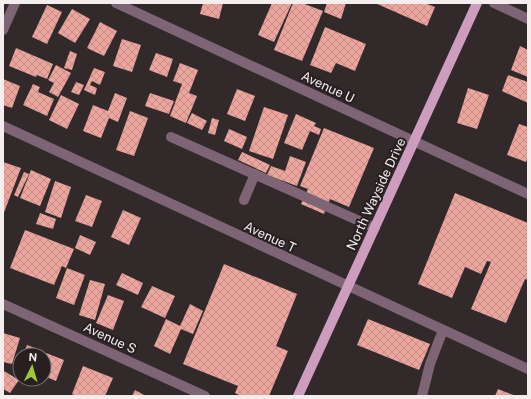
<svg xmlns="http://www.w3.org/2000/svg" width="531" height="399" viewBox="0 0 531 399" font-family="'Public Sans',sans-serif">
<defs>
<pattern id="building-cross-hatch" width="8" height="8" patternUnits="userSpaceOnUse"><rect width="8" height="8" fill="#eba59c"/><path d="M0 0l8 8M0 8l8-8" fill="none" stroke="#c28e87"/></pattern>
</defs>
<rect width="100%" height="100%" fill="#32292b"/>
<g fill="url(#building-cross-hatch)">
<path d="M203,3H223L219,19L200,14Z"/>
<path d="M272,3H292L274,42L258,35Z"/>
<path d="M293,3H302L323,11L302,61L274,50Z"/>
<path d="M327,3H346L341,19L324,12Z"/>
<path d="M375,3H425L435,7L427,26Z"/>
<path d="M47,5L62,12L47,44L32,37Z"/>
<path d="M72,9L90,19L75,43L58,33Z"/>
<path d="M100,22L117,31L104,56L87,48Z"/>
<path d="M325,27L366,44L355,71L336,63L331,73L310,65Z"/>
<path d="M122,39L141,45L132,72L113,66Z"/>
<path d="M520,46L528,50V77L511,70Z"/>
<path d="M16,48L53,64L47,79L37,75L36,77L9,66Z"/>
<path d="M70,51L77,54L72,70L64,68Z"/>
<path d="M156,53L173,59L167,77L149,70Z"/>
<path d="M180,63L198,70L189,93L197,96L186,123L170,116L182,84L173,81Z"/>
<path d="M56,65L71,73L58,97L49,92L54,83L48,80Z"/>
<path d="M94,68L105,72L100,85L92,81L90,85L97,88L95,95L84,90Z"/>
<path d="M508,75L528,82V103L502,91Z"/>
<path d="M3,79L20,86L12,108L3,105Z"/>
<path d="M76,82L84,85L79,95L71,92Z"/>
<path d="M33,84L40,87L38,92L54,99L47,116L23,105Z"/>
<path d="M468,88L489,95L477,129L457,123Z"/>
<path d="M237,89L255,96L245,121L227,114Z"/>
<path d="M115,93L127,98L118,122L109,118L101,138L83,131L93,105L108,111Z"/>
<path d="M150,93L174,101L169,114L145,106Z"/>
<path d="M61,95L79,104L67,129L49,120Z"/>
<path d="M264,107L288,115L273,159L249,151Z"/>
<path d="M130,111L148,118L134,156L116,150Z"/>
<path d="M192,113L207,121L202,130L187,123Z"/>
<path d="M296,114L316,123L314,126L321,129L319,135L310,131L302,150L284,143Z"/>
<path d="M212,118L219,120L215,135L208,133Z"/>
<path d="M519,124L528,127V156L526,162L507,155Z"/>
<path d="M324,128L374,148L349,207L330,199L324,214L301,204L308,189L300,186Z"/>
<path d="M229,129L247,137L242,149L224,141Z"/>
<path d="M242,152L270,165L266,173L238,160Z"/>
<path d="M290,156L306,162L297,186L267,175L271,166L285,171Z"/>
<path d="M3,162L21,168L3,215Z"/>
<path d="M31,170L51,179L40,206L20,198Z"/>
<path d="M24,172L29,174L18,197L14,195Z"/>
<path d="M55,181L71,187L61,218L45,212Z"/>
<path d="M455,193L528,223V280L525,279L506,323L471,309L491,262L487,261L481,274L465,267L452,298L418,284Z"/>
<path d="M86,195L102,201L92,227L75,221Z"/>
<path d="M123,210L141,218L129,245L111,237Z"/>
<path d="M40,213L56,219L53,229L36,224Z"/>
<path d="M25,230L74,249L66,268L62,266L54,285L10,268Z"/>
<path d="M80,235L96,242L90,255L75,248Z"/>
<path d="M224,264L297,294L276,346L288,351L269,396H241L235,393L238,386L183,364Z"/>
<path d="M67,268L85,275L74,305L56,298Z"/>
<path d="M122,273L143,283L138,295L116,285Z"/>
<path d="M90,280L105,284L95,320L79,315Z"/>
<path d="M152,286L175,296L165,318L141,307Z"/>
<path d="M108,295L124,301L113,330L96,323Z"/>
<path d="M190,304L203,311L193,334L181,329L170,354L154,346L166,319L180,326Z"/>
<path d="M368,319L430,344L419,370L357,345Z"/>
<path d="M3,333L20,338L12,364L3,362Z"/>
<path d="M27,345L43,351L41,355H23Z"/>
<path d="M46,353L64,360L56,381L44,376V358Z"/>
<path d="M83,366L113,378L105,396H76L72,394Z"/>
<path d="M4,371L19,380L10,393L3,389Z"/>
<path d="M498,389L516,396H495Z"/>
<path d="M135,390L146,396H132Z"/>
</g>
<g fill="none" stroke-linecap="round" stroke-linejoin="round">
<g stroke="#7d6575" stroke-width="10">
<path d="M116,3L528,194"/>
<path d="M494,3L528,19"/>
<path d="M3,30L15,3"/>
<path d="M3,126L528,369"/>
<path d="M171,137L375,228"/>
<path d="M244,200L255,174"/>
<path d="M3,304L205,396"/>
<path d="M422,396L430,364L443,330"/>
</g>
<path stroke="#ce9dbe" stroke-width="10" d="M298,396L477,3"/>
</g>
<g text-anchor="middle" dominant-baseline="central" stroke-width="4" stroke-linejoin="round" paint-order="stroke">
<g font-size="13" fill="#f3edee" stroke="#281f21">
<text transform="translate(328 87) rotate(25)">Avenue U</text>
<text transform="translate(376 194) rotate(-65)">North Wayside Drive</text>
<text transform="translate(270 237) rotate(25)">Avenue T</text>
<text transform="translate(110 338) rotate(25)">Avenue S</text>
</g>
</g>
<rect width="531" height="399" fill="none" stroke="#f3edee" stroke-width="8"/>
<g transform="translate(32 367) rotate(5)"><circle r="19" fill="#281f21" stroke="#797173"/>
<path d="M0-3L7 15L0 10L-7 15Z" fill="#9bcb32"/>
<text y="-6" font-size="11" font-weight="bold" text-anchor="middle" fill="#f3edee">N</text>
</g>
</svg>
